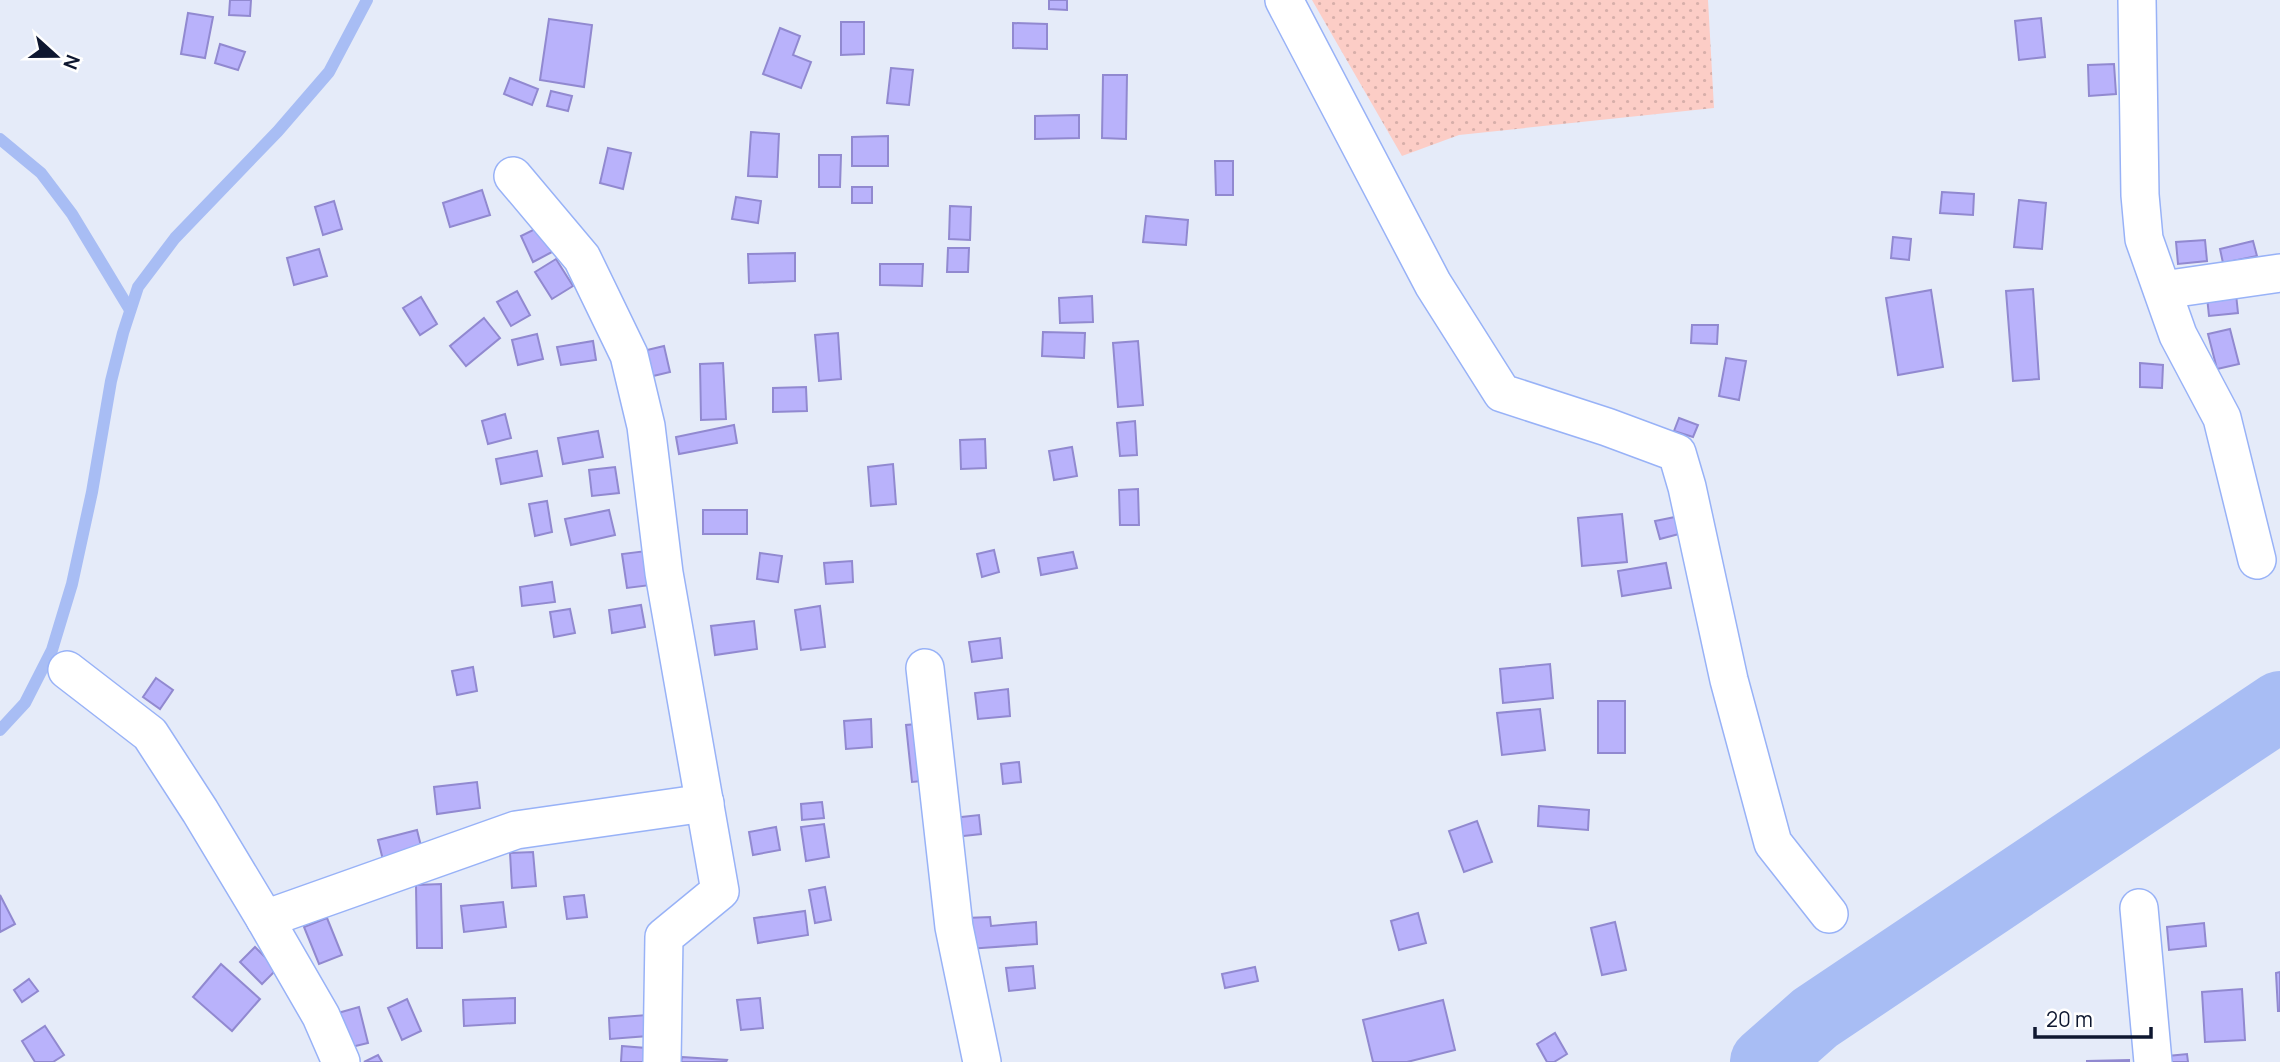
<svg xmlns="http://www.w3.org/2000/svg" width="2280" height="1062" viewBox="0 0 2280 1062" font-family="Manrope,sans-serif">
<defs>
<pattern id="grass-dots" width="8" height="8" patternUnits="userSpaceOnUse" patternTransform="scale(1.75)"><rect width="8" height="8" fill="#fccdc6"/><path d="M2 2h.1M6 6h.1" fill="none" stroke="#d7afaa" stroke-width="1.8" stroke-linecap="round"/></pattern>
</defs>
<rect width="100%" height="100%" fill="#e5ebf9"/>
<path fill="url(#grass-dots)" d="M1312,0H1708L1714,108L1459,135L1402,156Z"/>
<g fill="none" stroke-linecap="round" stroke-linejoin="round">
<g stroke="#a8bdf4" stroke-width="12">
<path d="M0,139L41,173L72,214L130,310"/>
<path d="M0,730L25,703L52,650L72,584L92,492L111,381L123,333L138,287L175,238L278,131L329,72L367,0"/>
</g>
<path stroke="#a8bdf4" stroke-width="70" d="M1765,1062L1815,1018L2280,706"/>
</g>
<g fill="#b9b2fb" stroke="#9189d0" stroke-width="2">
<path d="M230,0H251L250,16L229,15Z"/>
<path d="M1049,0H1067V10L1049,9Z"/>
<path d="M188,13L213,17L205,58L181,54Z"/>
<path d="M2041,18L2045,57L2019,60L2015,21Z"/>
<path d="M549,19L592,25L584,87L540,80Z"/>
<path d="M841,22H864V54L841,55Z"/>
<path d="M1013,23L1047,24V49L1013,48Z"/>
<path d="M780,28L800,36L793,55L811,62L801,88L763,74Z"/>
<path d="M220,44L245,52L238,70L215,63Z"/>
<path d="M2114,64L2116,94L2089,96L2088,65Z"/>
<path d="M891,68L913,70L909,105L887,103Z"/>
<path d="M1103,75H1127L1126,139L1102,138Z"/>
<path d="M510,78L538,89L532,105L504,94Z"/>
<path d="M551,91L572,96L568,111L547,106Z"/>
<path d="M1079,115V138L1035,139V116Z"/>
<path d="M751,132L779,134L777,177L748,176Z"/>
<path d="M888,136V166H852V137Z"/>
<path d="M608,148L631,153L623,189L600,183Z"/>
<path d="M819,155H841L840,187H819Z"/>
<path d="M1215,161H1233V195H1216Z"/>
<rect x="852" y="187" width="20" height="16"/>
<path d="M482,190L490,215L450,227L443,203Z"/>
<path d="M1942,192L1974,194L1973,215L1940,213Z"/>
<path d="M736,197L761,201L758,223L732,219Z"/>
<path d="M2019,200L2046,203L2042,249L2014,247Z"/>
<path d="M334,201L342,229L323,235L315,207Z"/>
<path d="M950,206L971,207L970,240L949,239Z"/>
<path d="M1146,216L1188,220L1186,245L1143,242Z"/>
<path d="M539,227L552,252L533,262L521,236Z"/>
<path d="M1893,237L1911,239L1909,260L1891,258Z"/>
<path d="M2205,240L2207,261L2178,264L2176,242Z"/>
<path d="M2253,241L2257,256L2223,263L2220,249Z"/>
<path d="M948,248H969L968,272H947Z"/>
<path d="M319,249L327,276L294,285L287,258Z"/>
<path d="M795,253V281L749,283L748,254Z"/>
<path d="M556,259L573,286L552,299L535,272Z"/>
<path d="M880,264H923L922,286L880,285Z"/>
<path d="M2033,289L2039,379L2013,381L2006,291Z"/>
<path d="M1931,290L1943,367L1898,375L1886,298Z"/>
<path d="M517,291L530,315L511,326L497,302Z"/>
<path d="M2236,294L2238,313L2209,316L2207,297Z"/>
<path d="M1092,296L1093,322L1060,323L1059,298Z"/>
<path d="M421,297L437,324L420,335L403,308Z"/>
<path d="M484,318L500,338L466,366L450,346Z"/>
<path d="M1692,325H1718L1717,344L1691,343Z"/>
<path d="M2230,329L2239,364L2217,369L2208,334Z"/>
<path d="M1043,332L1085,333L1084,358L1042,356Z"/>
<path d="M838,333L841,379L819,381L815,335Z"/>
<path d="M537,334L543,359L518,365L512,340Z"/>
<path d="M593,341L596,360L561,365L557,347Z"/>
<path d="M1138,341L1143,405L1118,407L1113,343Z"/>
<path d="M664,346L670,372L649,377L643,351Z"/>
<path d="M1726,358L1746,361L1739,400L1719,396Z"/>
<path d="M723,363L726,419L701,420L700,364Z"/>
<path d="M2140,363L2163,365L2162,388L2140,387Z"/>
<path d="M806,387L807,411L773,412V388Z"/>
<path d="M505,414L511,438L488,444L482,421Z"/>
<path d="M1679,418L1698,425L1693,437L1674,431Z"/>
<path d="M1135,421L1137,455L1120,456L1117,423Z"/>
<path d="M734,425L737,443L679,454L676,437Z"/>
<path d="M598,431L603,457L563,464L558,438Z"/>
<path d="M985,439L986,468L961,469L960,440Z"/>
<path d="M1072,447L1077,476L1054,480L1049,451Z"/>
<path d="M537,451L542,476L501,484L496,459Z"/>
<path d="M893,464L896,504L871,506L868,467Z"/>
<path d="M615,467L619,493L592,496L589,470Z"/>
<path d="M1138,489L1139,525H1120L1119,490Z"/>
<path d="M547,501L552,532L535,536L529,504Z"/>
<path d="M609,510L615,535L571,545L565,519Z"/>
<rect x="703" y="510" width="44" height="24"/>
<path d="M1622,514L1627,562L1582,566L1578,518Z"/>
<path d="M1675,517L1679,534L1660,539L1655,521Z"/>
<path d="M994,550L999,572L982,577L977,554Z"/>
<path d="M646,551L651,585L627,588L622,554Z"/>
<path d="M1073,552L1077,568L1041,575L1038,558Z"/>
<path d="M760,553L782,556L778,582L757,579Z"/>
<path d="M852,561L853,582L826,584L824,563Z"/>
<path d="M1666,563L1671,588L1622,596L1618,571Z"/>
<path d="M552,582L555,602L522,606L520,587Z"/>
<path d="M641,605L645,627L612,633L609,610Z"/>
<path d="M820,606L825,647L801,650L795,610Z"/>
<path d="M570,609L575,633L554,637L550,612Z"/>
<path d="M754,621L757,649L715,655L711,626Z"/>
<path d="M1000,638L1002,658L972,662L969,642Z"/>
<path d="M1550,664L1553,698L1503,703L1500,669Z"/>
<path d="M473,667L477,691L457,695L452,671Z"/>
<path d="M156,678L173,690L160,709L143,697Z"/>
<path d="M1008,689L1010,716L978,719L975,693Z"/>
<rect x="1598" y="701" width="27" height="52"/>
<path d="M1540,709L1545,750L1502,755L1497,713Z"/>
<path d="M871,719L872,747L846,749L844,721Z"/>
<path d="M927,723L932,780L912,782L906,725Z"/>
<path d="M1019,762L1021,782L1003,784L1001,764Z"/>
<path d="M477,782L480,808L437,814L434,787Z"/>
<path d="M822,802L824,818L802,820L801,804Z"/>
<path d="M1539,806L1589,810L1588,830L1538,826Z"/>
<path d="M979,815L981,834L955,837L953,818Z"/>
<path d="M1477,821L1492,862L1464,872L1449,831Z"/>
<path d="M824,824L829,857L806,861L801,827Z"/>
<path d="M776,827L780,850L753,855L749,832Z"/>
<path d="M417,830L422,850L383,860L378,840Z"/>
<path d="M533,852L536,886L512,888L510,853Z"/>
<path d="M441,884L442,948H417L416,885Z"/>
<path d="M825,887L831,920L815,923L809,890Z"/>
<path d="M0,895L15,924L0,932Z"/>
<path d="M584,895L587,917L567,919L564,897Z"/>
<path d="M503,902L506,927L464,932L461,906Z"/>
<path d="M805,911L808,935L758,943L754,918Z"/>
<path d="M1418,913L1426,943L1399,950L1391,921Z"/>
<path d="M990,917L991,926L1036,922L1037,944L968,949L966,918Z"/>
<path d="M327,918L342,955L319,964L304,927Z"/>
<path d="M1615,922L1626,970L1602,975L1591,928Z"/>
<path d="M2204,923L2206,946L2169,950L2167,927Z"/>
<path d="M255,947L277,969L262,984L240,962Z"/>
<path d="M221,964L260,999L232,1031L193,997Z"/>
<path d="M1033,966L1035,988L1009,991L1006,968Z"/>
<path d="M1255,967L1258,981L1225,988L1222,974Z"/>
<path d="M2280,972V1011H2278L2276,973Z"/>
<path d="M29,979L38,991L22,1002L14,990Z"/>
<path d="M2242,989L2245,1040L2205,1042L2202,992Z"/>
<path d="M515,998V1023L464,1026L463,1000Z"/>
<path d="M760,998L763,1028L741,1030L737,1000Z"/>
<path d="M407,999L421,1031L402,1040L388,1008Z"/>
<path d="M1443,1000L1455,1050L1407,1062H1373L1363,1020Z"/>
<path d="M359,1007L368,1043L347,1048L338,1013Z"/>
<path d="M647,1015L648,1036L610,1039L609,1018Z"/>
<path d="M45,1026L64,1055L53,1062H35L22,1041Z"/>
<path d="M1555,1033L1567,1054L1554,1062H1547L1537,1044Z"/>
<path d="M622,1046L646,1048L645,1062H621Z"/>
<path d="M2187,1054L2188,1062H2168V1056Z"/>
<path d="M378,1055L382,1062H364Z"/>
<path d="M682,1057L727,1060L726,1062H681Z"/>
<path d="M2129,1060V1062H2087V1061Z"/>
</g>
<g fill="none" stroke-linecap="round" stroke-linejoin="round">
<g stroke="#98b2f7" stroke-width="40">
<g id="street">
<path d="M1284,0L1433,284L1502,393L1607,427L1677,453L1687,487L1729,680L1773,843L1829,914"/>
<path d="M2137,0L2140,195L2144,239L2178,335L2222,418L2257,560"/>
<path d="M513,176L582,258L629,355L646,426L664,573L720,891L664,937L662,1062"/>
<path d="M2163,290L2280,273"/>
<path d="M925,668L954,927L982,1062"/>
<path d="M67,670L150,734L200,811L265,919L321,1016L341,1062"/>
<path d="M2139,908L2153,1062"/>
<path d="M265,919L516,830L705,803"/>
</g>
</g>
<use href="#street" stroke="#fff" stroke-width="37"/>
</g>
<g transform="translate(56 56) rotate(111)" stroke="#ffffff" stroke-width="5" paint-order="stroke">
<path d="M0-5L12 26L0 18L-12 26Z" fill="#0e1730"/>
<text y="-10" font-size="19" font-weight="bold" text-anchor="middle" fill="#0e1730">N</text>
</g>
<path d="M2035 1027v10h116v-10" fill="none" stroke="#0e1730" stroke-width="3.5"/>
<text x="2046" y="1027" font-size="21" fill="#0e1730" stroke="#ffffff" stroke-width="5" paint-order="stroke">20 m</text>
</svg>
